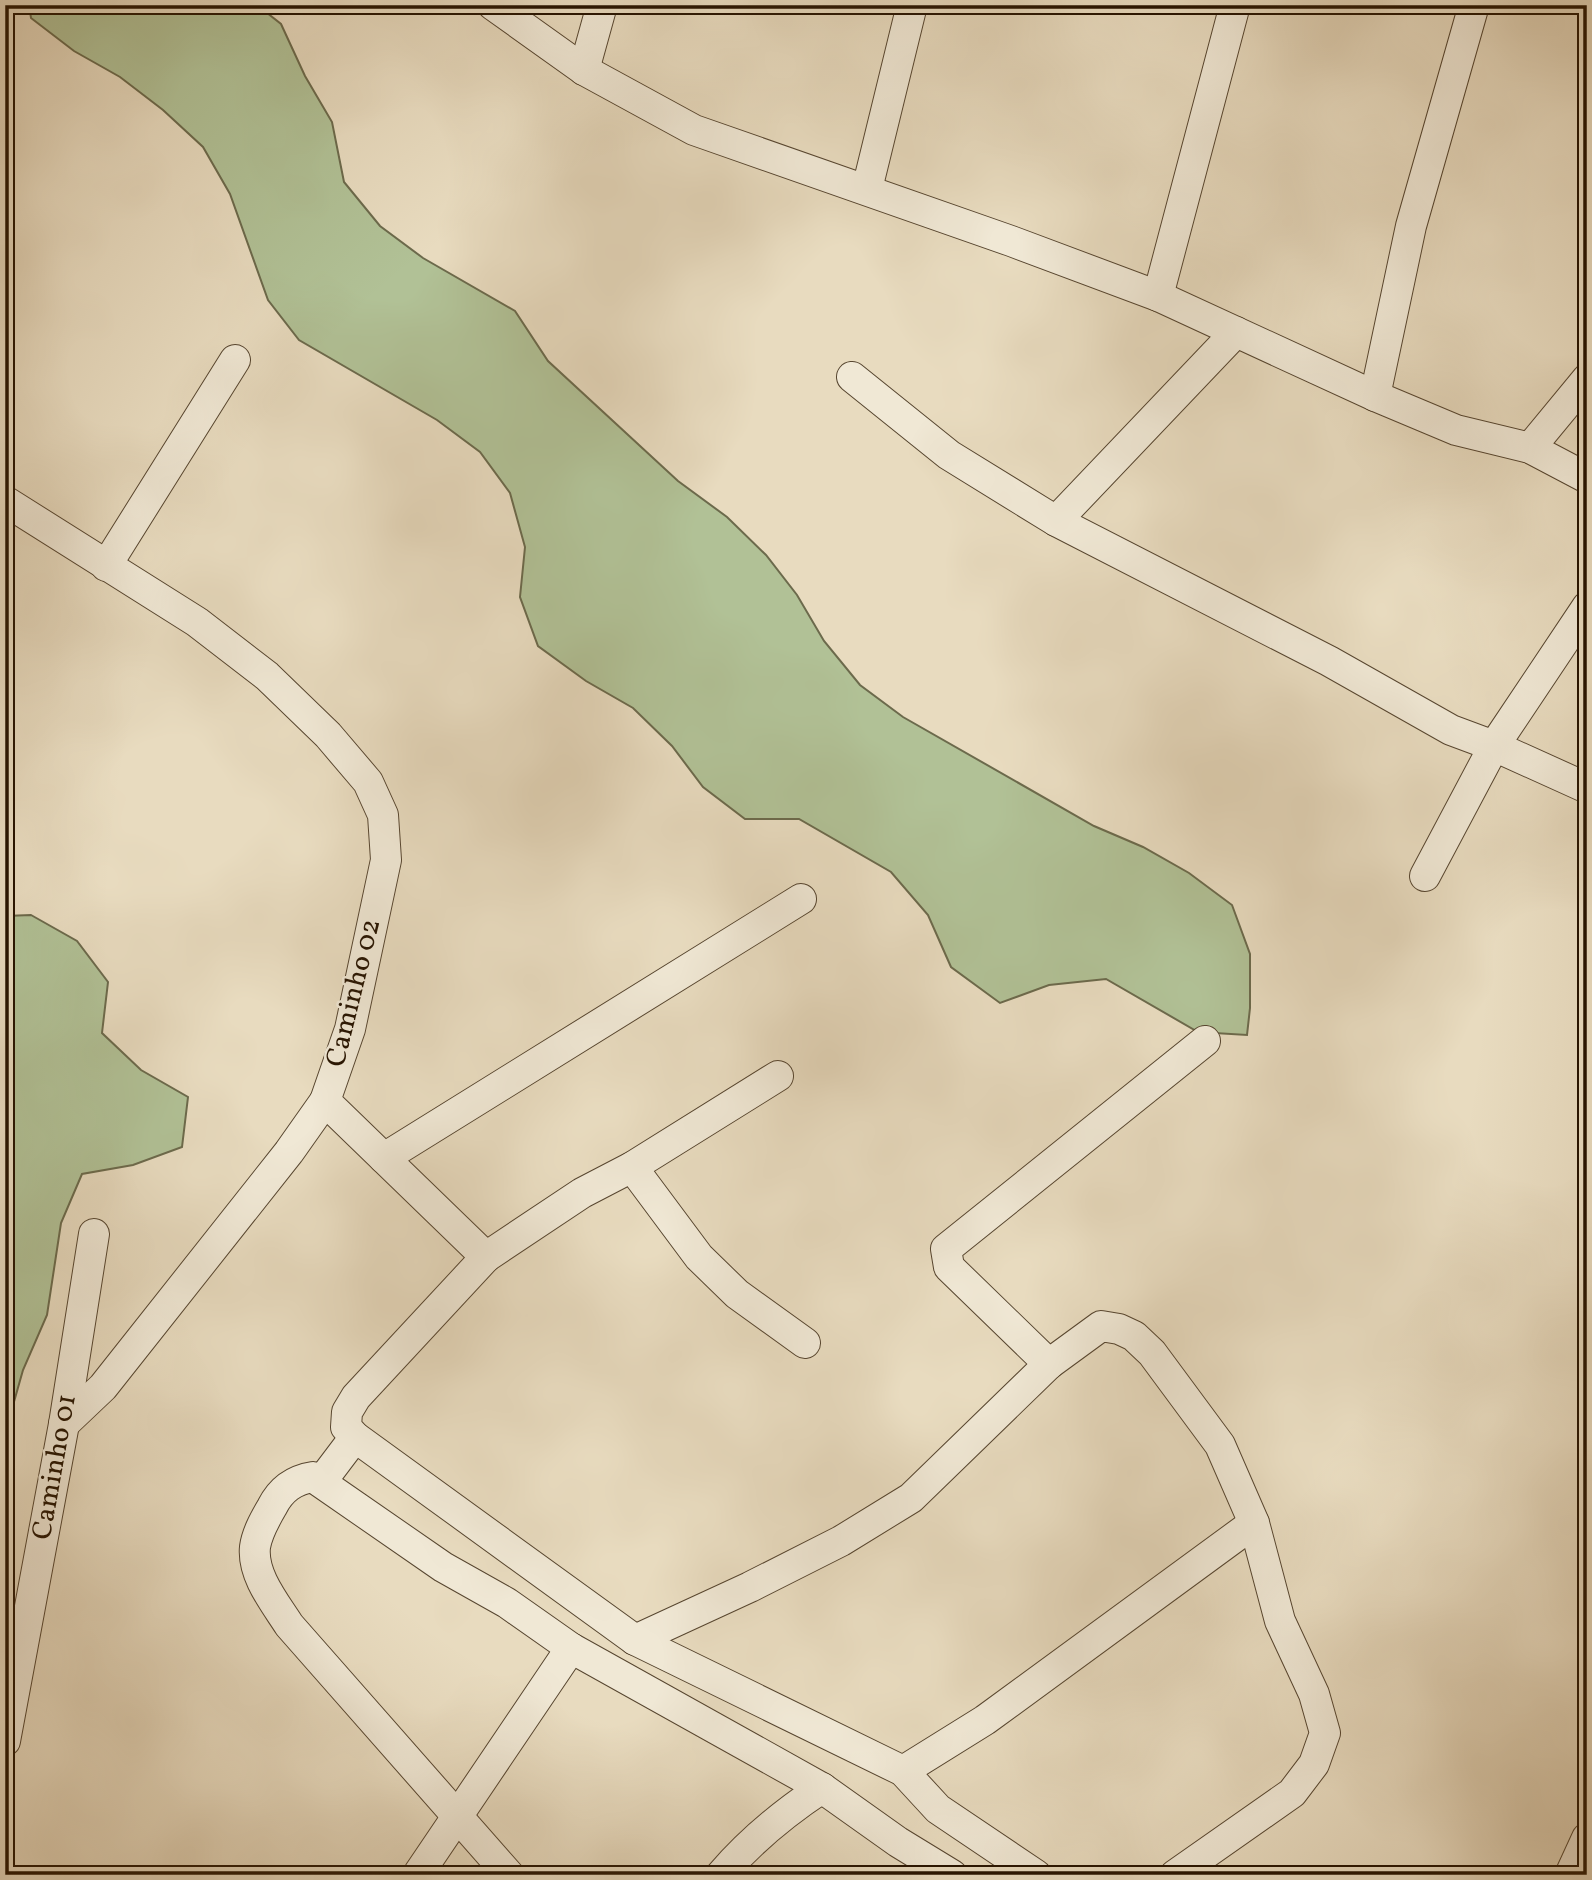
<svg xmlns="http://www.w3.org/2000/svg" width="1592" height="1880" viewBox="0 0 1592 1880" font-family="Vollkorn,serif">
<rect width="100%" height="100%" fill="#e8dbbf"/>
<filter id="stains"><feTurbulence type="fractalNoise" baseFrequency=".00286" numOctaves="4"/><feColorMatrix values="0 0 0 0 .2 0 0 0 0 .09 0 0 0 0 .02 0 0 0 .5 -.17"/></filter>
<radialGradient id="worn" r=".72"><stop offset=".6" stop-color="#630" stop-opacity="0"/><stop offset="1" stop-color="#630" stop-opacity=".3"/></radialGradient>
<g fill="#b1c196" stroke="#6c6a4c" stroke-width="2">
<path d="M29,5H257L281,24L305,76L332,122L344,182L380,226L423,258L515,311L548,361L678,481L727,517L766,555L797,595L824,641L860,685L903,717L1094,826L1143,847L1189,873L1232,905L1250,954V1008L1247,1035L1198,1032L1106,979L1049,985L1000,1003L951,967L928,915L891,872L799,819H745L703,787L672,746L633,708L586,681L538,646L520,597L525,547L510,493L480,452L437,420L299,340L268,300L230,194L203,147L163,110L120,77L74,51L31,18Z"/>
<path d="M31,915L77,941L108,982L102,1033L141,1070L188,1097L182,1147L133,1165L82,1174L61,1223L47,1315L23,1370L8,1423L5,1449V916Z"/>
</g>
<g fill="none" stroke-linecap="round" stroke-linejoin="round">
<g stroke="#574630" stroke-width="32">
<g id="street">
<path d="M493,5L584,70L694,130L1011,241L1158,296L1375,396L1456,430L1530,448L1587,478"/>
<path d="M584,70L602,5"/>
<path d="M867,189L912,5"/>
<path d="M1158,296L1235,5"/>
<path d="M852,377L949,455L1056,521L1329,661L1451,730L1494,746L1587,788"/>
<path d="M1375,396L1411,226L1474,5"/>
<path d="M1530,448L1587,379"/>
<path d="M5,501L197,622L267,676L328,735L368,782L383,815L386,860L350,1029L325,1101L486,1257L582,1193L632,1167L778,1076"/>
<path d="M1056,521L1236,332"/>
<path d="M106,566L235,360"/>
<path d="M1425,876L1494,746L1587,607"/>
<path d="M384,1158L801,899"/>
<path d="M632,1167L699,1257L737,1294L805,1343"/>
<path d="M486,1257L356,1397L347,1412L346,1427L355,1437L635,1640L903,1771L938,1809L1036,1875"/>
<path d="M1049,1364L949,1267L946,1249L1205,1041"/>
<path d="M64,1424L103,1387L289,1152L325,1101"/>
<path d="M321,1482L355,1437"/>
<path d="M635,1640L750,1587L841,1541L911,1498L1049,1364L1101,1326L1119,1329L1134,1336L1152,1353L1220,1445L1254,1523L1280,1621L1314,1694L1325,1733L1314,1764L1292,1793L1175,1875"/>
<path d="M5,1741L64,1424L94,1234"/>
<path d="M903,1771L985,1720L1254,1523"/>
<path d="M419,1873L571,1648"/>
<path d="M509,1875L289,1625C275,1603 252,1575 255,1547C257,1533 265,1519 272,1507C281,1489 294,1480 313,1477L443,1567L507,1603L571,1648L822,1788L898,1842L952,1875"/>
<path d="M721,1875C751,1840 784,1813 822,1788"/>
<path d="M1570,1875L1587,1838"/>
</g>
</g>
<use href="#street" stroke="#f0e8d5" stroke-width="30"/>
</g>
<g text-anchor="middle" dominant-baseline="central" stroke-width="5" stroke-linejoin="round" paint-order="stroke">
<g font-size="28" fill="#271401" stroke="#f0e8d5">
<text transform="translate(354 993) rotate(-76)">Caminho 02</text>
<text transform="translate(55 1467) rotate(-80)">Caminho 01</text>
</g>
</g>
<rect width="1592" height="1880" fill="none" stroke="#e8dbbf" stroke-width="28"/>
<rect x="7" y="7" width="1578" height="1866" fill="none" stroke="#271401" stroke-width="3.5"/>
<rect x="14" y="14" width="1564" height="1852" fill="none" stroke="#271401" stroke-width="2"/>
<rect width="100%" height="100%" filter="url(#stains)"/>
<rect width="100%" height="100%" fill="url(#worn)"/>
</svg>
